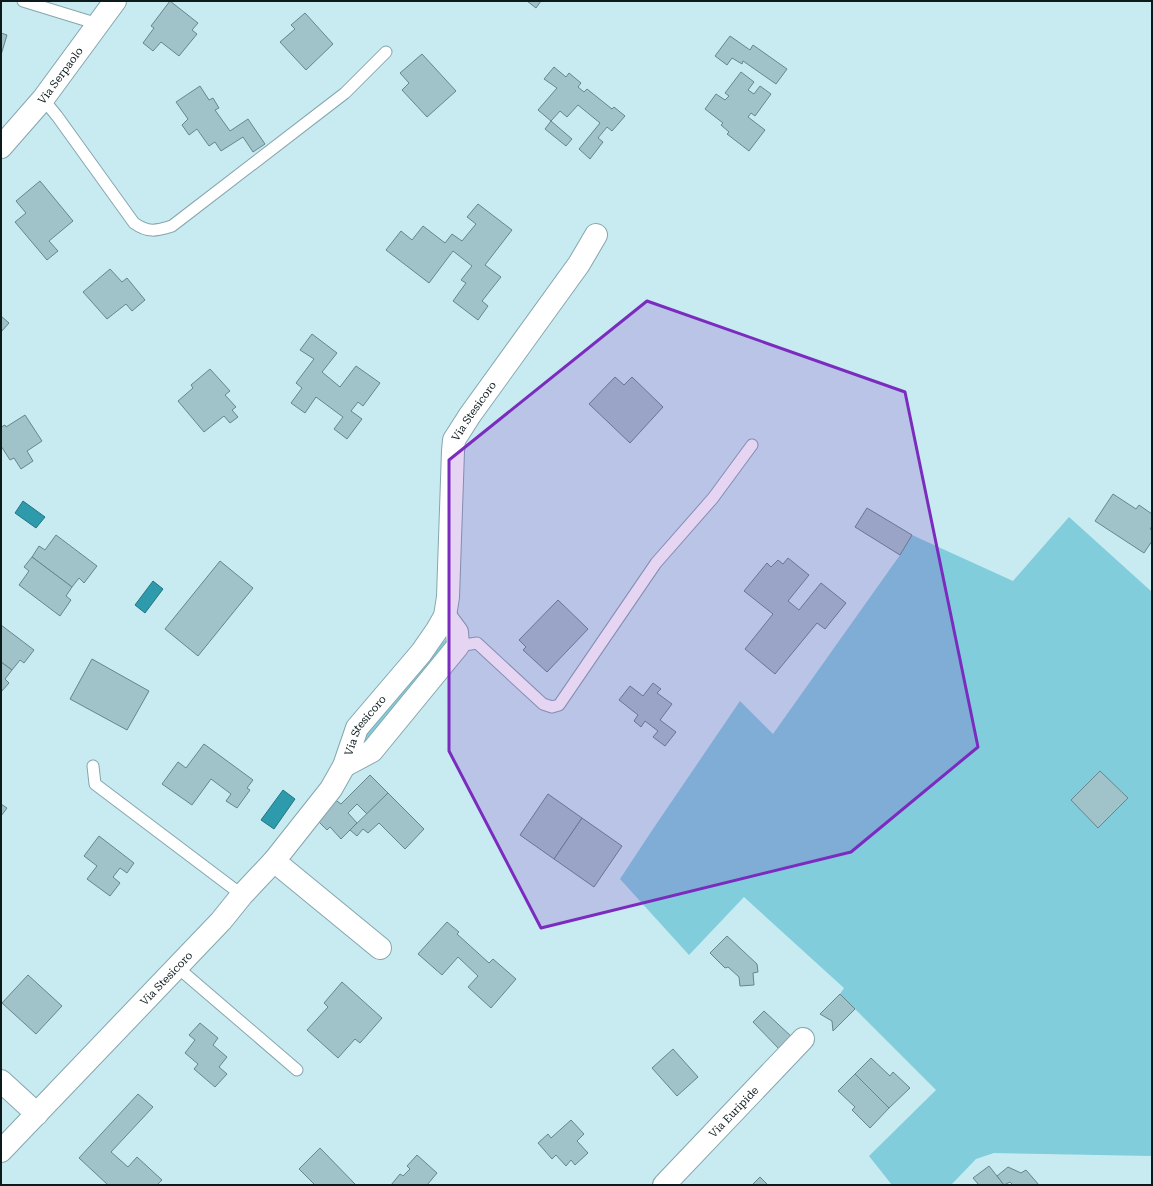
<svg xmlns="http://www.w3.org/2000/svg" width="1153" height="1186" viewBox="0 0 1153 1186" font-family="'Roboto Serif',serif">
<rect width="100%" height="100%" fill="#c8eaf1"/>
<g fill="#81cddc">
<path d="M1069,517L1152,592V1156L994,1153L976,1159L951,1185H892L869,1156L936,1090L840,994L844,988L744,897L689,955L620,879L653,829L740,701L773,734L900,555L912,535L1013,581Z"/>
<path d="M447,639L446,644L366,742L364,738V732L433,649Z"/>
</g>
<g fill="#2e9bad" stroke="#247482">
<path d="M23,501L45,517L36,528L15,513Z"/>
<path d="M153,581L163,589L145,613L135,605Z"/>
<path d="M283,790L295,799L274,829L261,820Z"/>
</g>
<g fill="#a0c2c9" stroke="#66868c">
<path d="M170,1L198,23L192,30L197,34L179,56L161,42L153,51L143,43L154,28L151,26Z"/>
<path d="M527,1H541L536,8Z"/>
<path d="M305,13L333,44L306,70L280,42L295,29L291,25Z"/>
<path d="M1,33L7,35L1,55Z"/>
<path d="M730,36L750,50L753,45L787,69L776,84L743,61L742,64L732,58L727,65L715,56Z"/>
<path d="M422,54L456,91L427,117L402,90L409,83L400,73Z"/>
<path d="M554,67L566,77L569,73L581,83L578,87L584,92L587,89L612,109L614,107L625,116L612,131L607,127L598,138L603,142L590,159L579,149L600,123L578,105L567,117L560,111L551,121L538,110L557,88L544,79Z"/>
<path d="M741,72L754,82L748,90L754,94L760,86L771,94L755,116L751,113L748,117L765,130L749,151L727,134L729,132L721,125L723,123L705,109L716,94L725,100L729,96L725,93Z"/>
<path d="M200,86L209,100L213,98L219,108L215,110L230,131L248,119L265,144L253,152L243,137L221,151L215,142L209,146L197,129L189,135L182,125L188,119L176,102Z"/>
<path d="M551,121L572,139L566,146L545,129Z"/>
<path d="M40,181L73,221L49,241L58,251L47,260L15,222L26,213L16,201Z"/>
<path d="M478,204L512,230L485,265L501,277L482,301L488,306L478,320L453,301L466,283L461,280L472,266L453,251L429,283L386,250L401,231L412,240L423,226L445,243L452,234L462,241L476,224L467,217Z"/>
<path d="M110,269L122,282L127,278L145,300L132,311L126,304L107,319L83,292Z"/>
<path d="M1,316L9,323L1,332Z"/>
<path d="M312,334L337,353L322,372L340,387L356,366L380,383L363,406L358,402L351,411L362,419L347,439L334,429L343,417L316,397L305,413L291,403L302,388L296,383L314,359L300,350Z"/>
<path d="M210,369L230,391L225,395L236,407L232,410L238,417L230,423L224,416L204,432L178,401L193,388L191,385Z"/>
<path d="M615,377L624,385L632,377L663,407L630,443L589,404Z"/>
<path d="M25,415L42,441L27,451L33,461L21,469L14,458L10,460L1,446V427L5,425L6,427Z"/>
<path d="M1113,494L1136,509L1139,505L1152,514V526L1150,529L1152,530V541L1144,553L1095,521Z"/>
<path d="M867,508L912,535L900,555L855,527Z"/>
<path d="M56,535L97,566L84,583L79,578L72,587L32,557L39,546L45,550Z"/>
<path d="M32,557L72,587L66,596L71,600L60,616L19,585L29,571L24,567Z"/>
<path d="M788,558L809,575L788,601L799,610L821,583L846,603L825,629L817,623L775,674L745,649L773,614L744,591L767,563L771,567L778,560L783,564Z"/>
<path d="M220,561L253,588L198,656L165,629Z"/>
<path d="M558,600L588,629L547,672L523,650L526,647L519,640Z"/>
<path d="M1,625L34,650L24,663L20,660L12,670L1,662Z"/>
<path d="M92,659L149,691L127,730L70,699Z"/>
<path d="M1,662L12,670L5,679L9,683L1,692Z"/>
<path d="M653,683L661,689L657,693L672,704L660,720L676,732L665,746L653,737L658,731L645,721L641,727L634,721L638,715L619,700L630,686L643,696Z"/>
<path d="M204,744L253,780L247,788L250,790L237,808L226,801L231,794L211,779L192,805L162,784L178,762L186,768Z"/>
<path d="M1100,771L1128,798L1098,828L1071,800Z"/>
<path d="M370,775L388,793L367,814L357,804L348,813L357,823L341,839L330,827L327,830L317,820L334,799L341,804Z"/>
<path d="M388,793L424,829L405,849L379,823L368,833L363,829L357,836L350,830Z"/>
<path d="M548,794L582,818L554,859L520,835Z"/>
<path d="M1,804L7,808L1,816Z"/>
<path d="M582,818L622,846L594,887L554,859Z"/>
<path d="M99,836L134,863L127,873L120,868L113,877L120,883L110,896L87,879L97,866L84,856Z"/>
<path d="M447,922L459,932L457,934L489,963L493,959L516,979L491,1008L468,987L478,976L458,957L442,975L418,954Z"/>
<path d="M727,936L757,964L758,972L753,973L754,985L740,986L739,977L728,967L725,968L710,953Z"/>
<path d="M28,975L62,1006L36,1034L2,1003Z"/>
<path d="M342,982L382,1018L360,1043L355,1039L338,1058L307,1030L328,1007L324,1003Z"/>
<path d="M840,994L855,1009L833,1031L832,1021L820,1014Z"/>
<path d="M764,1011L793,1038L781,1051L753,1022Z"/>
<path d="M200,1023L218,1038L213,1045L227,1057L219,1067L227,1074L215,1087L194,1069L198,1064L185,1053L195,1040L189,1035Z"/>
<path d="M673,1049L698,1077L677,1096L652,1068Z"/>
<path d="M871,1058L890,1076L893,1072L910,1088L889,1108L855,1074Z"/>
<path d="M855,1074L889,1108L870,1128L852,1110L855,1107L838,1091Z"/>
<path d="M138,1094L153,1107L111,1152L128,1167L137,1157L162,1180L157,1185H108L79,1158Z"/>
<path d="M571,1120L584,1134L577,1141L588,1153L575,1165L571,1160L566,1166L556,1155L552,1159L538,1143L548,1134L551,1138Z"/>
<path d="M320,1148L355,1184V1185H315L299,1169Z"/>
<path d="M417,1155L437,1173L427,1185H391L400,1174L403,1176L410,1169L407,1166Z"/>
<path d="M989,1166L997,1176L1004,1185H979L973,1178Z"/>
<path d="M1008,1167L1021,1173L1026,1170L1039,1185H1013L1010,1182L1004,1185L997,1176Z"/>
<path d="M760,1177L768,1185H752Z"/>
</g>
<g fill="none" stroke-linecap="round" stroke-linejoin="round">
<g stroke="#85a6ad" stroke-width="13">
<g id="lane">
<path d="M23,1L98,24"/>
<path d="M43,99L57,116L134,223C148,233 156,231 172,226L345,93L386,52"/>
<path d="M458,646L477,643L543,704L552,707L559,705L656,563L713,498L752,445"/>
<path d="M93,766L95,784L242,895"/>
<path d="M177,967L297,1070"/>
</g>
</g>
<g stroke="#85a6ad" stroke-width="24">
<g id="street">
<path id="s1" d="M1,147L43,99L115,1"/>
<path d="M344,766L372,751L458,646L457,632L445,616"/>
<path d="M274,861L380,948"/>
<path d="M1,1081L37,1114"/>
<path id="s2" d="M1,1151L221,921L242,895L274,861L331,789L344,766L357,728L421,653L437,630L445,616L448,597L453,451L454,440L470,415L579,264L596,235"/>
<path id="s3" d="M664,1185L803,1039"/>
</g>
</g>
<use href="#lane" stroke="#fff" stroke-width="11"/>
<use href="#street" stroke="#fff" stroke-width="22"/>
</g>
<path fill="#7b2cbf" fill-opacity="0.2" stroke="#7b2cbf" stroke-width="3" stroke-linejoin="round" d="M647,301L905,392L978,747L851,852L541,928L449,751V460Z"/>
<g text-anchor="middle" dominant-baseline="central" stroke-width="3.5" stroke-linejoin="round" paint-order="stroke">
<g font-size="11" fill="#0d1a1c" stroke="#d5f8ff">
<text stroke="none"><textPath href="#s1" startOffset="93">Via Serpaolo</textPath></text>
<text stroke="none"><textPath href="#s2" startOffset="911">Via Stesicoro</textPath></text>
<text stroke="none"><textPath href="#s2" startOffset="563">Via Stesicoro</textPath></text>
<text stroke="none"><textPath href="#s2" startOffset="239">Via Stesicoro</textPath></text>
<text stroke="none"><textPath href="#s3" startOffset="101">Via Euripide</textPath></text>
</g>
</g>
<rect width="1153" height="1186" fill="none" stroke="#0d1a1c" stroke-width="4"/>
</svg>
